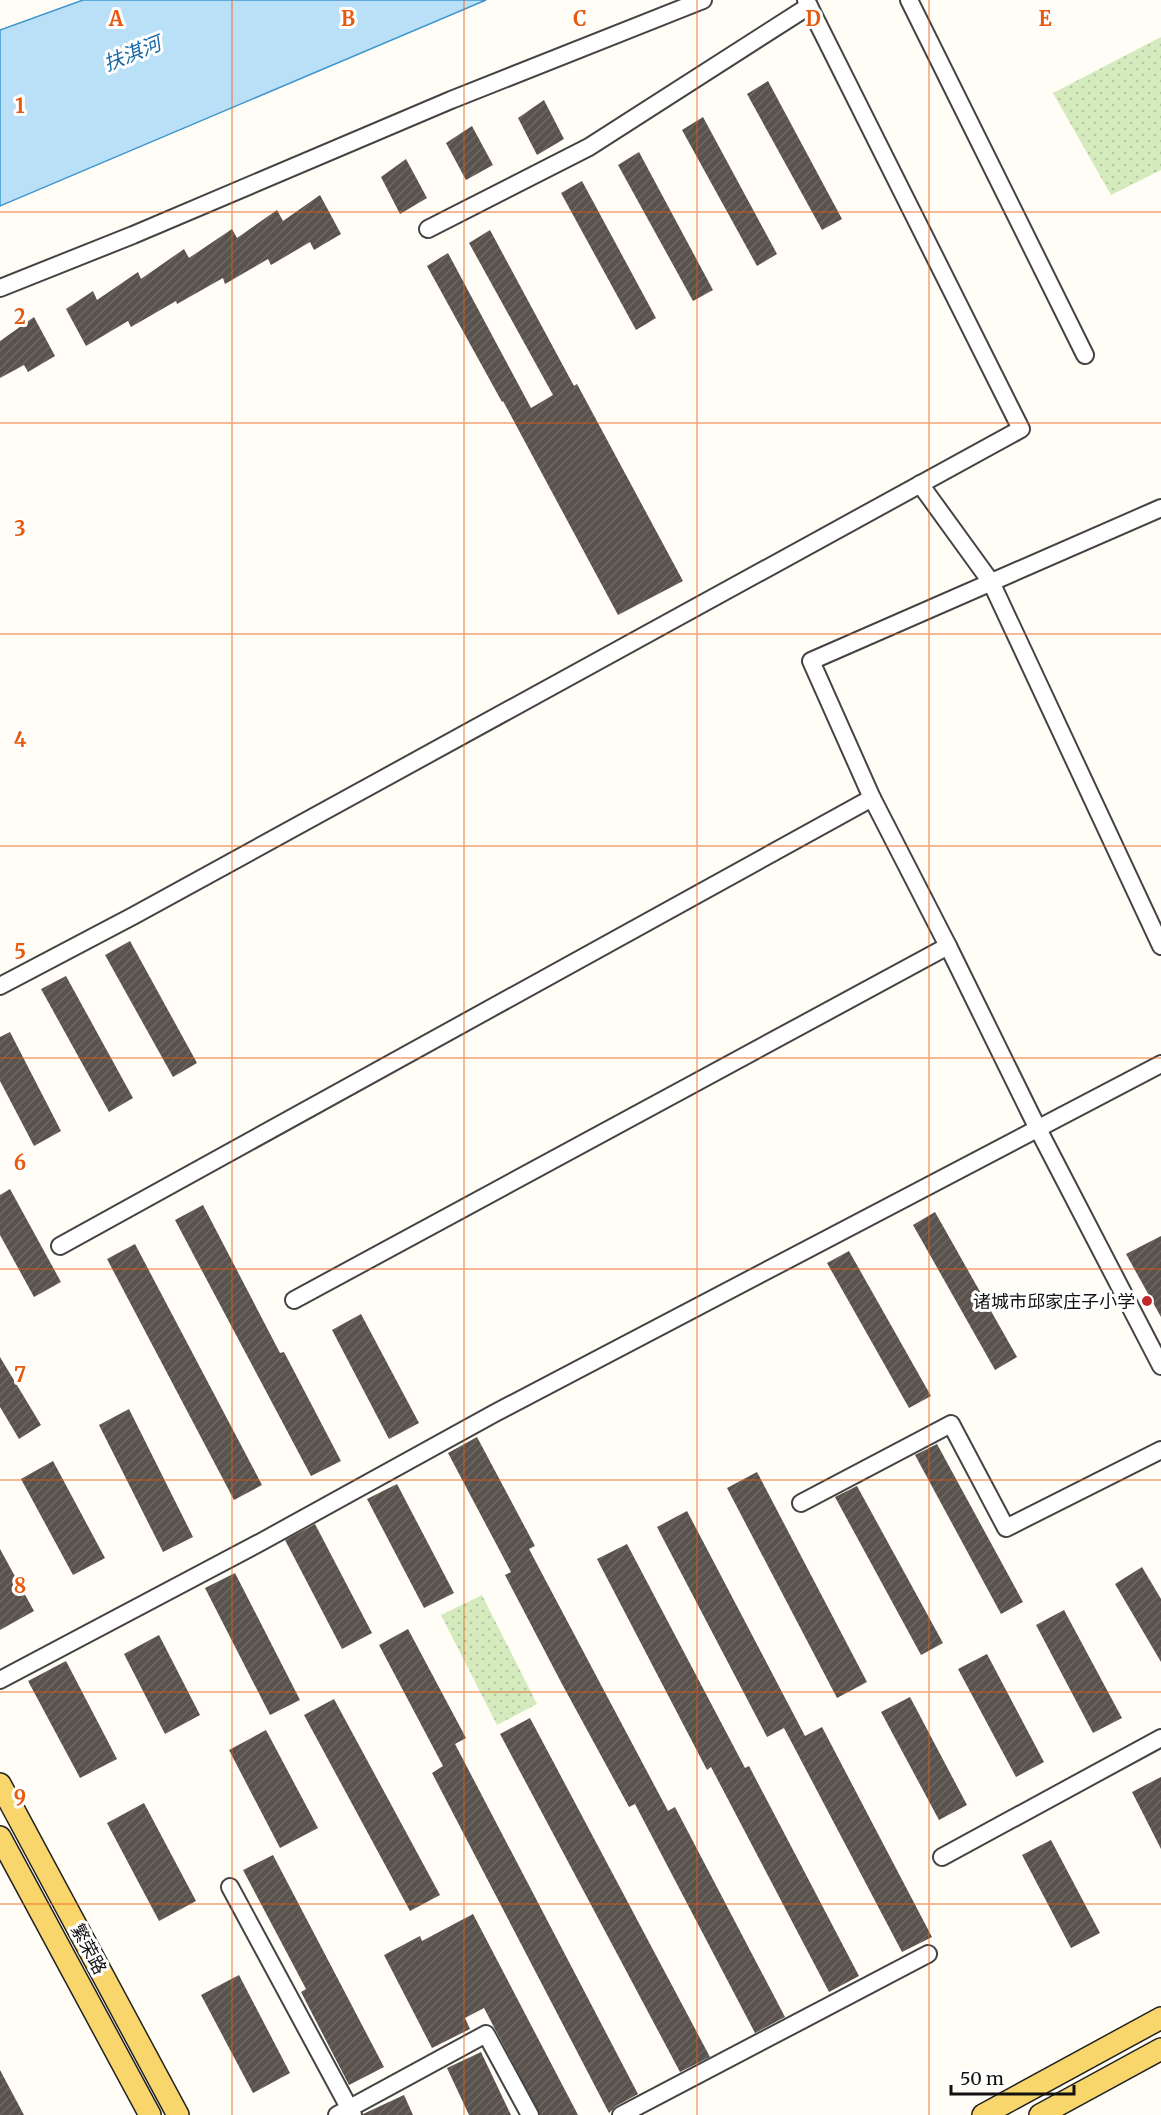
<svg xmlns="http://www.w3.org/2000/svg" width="1161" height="2115" viewBox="0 0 1161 2115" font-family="Merriweather,'Noto Sans SC',serif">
<defs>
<pattern id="green-dots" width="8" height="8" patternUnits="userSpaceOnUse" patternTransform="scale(1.5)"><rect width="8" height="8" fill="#d5ebbd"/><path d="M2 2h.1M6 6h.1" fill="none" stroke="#b6c8a1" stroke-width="1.8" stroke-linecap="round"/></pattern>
<pattern id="building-hatch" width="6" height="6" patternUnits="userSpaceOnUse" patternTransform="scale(1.5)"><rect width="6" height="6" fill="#5a524d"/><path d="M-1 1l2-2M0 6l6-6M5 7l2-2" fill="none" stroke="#6d6662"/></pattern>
</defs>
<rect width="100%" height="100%" fill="#fffdf5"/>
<g fill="url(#green-dots)">
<path d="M1161,37V170L1111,195L1053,93Z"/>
<path d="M482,1595L537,1704L497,1725L441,1615Z"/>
</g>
<path fill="#b9e0f7" stroke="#3f96cf" stroke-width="1.5" d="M83,0H486L0,206V30Z"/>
<g fill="url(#building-hatch)">
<path d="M768,81L842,219L822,230L747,94Z"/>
<path d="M544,100L564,139L537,155L518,118Z"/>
<path d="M703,117L777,254L757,266L682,130Z"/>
<path d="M472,126L493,165L466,180L446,143Z"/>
<path d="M639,152L713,290L693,301L618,165Z"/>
<path d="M406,159L427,198L400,214L381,177Z"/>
<path d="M582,181L656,318L636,330L561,193Z"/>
<path d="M320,195L341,234L314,250L310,242L271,265L268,259L225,284L223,278L177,304L176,301L131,327L128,321L86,346L66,309L93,291L97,300L138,272L141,279L184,249L189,258L232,229L237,238L277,210L283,221Z"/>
<path d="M490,230L574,386L577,384L683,581L618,615L503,401L502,402L427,266L448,253L531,408L553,395L469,243Z"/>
<path d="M34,317L55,356L28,372L24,365L0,378V341Z"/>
<path d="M130,941L197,1063L173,1077L105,955Z"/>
<path d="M66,976L133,1098L109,1112L41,989Z"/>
<path d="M10,1032L61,1131L34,1146L0,1081V1037Z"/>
<path d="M10,1189L61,1282L34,1297L0,1235V1195Z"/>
<path d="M203,1205L280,1353L284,1352L341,1461L311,1476L175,1220Z"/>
<path d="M935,1212L1017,1357L995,1370L913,1225Z"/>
<path d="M1161,1236V1317L1126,1254Z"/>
<path d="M135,1244L262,1485L234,1500L107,1259Z"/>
<path d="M849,1251L931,1396L909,1408L827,1263Z"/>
<path d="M361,1314L419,1423L389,1439L332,1330Z"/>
<path d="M0,1357L41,1425L19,1439L0,1407Z"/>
<path d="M129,1409L193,1537L163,1552L99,1425Z"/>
<path d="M477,1437L535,1546L529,1549L600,1683L668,1811L675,1807L785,2017L755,2033L635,1804L629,1807L562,1684L505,1575L511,1572L448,1453Z"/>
<path d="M937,1444L1023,1602L1001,1614L915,1455Z"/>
<path d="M53,1461L105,1558L73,1575L21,1479Z"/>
<path d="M757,1472L867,1682L837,1698L727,1488Z"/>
<path d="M397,1484L454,1593L424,1608L367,1499Z"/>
<path d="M857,1486L943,1643L921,1655L835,1497Z"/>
<path d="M687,1511L805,1736L822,1727L932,1937L902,1952L784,1728L767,1737L657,1527Z"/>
<path d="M315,1524L372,1633L342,1649L285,1540Z"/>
<path d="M627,1544L745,1768L749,1766L859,1976L829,1992L711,1767L707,1770L597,1559Z"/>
<path d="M0,1549L34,1611L0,1630Z"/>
<path d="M1142,1567L1161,1599V1662L1115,1584Z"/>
<path d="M235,1573L300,1700L270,1715L205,1588Z"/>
<path d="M1064,1610L1122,1718L1093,1733L1036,1625Z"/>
<path d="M408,1629L466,1738L455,1744L638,2094L616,2106L609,2113L432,1773L443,1766L379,1645Z"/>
<path d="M159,1635L200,1715L165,1734L124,1654Z"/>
<path d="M987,1654L1044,1762L1016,1777L958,1669Z"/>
<path d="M66,1661L117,1759L80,1778L28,1681Z"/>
<path d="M910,1697L967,1805L939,1820L881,1712Z"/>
<path d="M334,1699L440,1895L410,1911L304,1715Z"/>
<path d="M530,1718L710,2057L680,2072L500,1734Z"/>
<path d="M266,1730L318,1828L280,1848L229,1750Z"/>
<path d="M1161,1777V1849L1132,1792Z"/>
<path d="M144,1803L196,1901L159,1921L107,1823Z"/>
<path d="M1051,1840L1100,1933L1071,1948L1022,1855Z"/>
<path d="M273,1855L384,2067L349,2085L301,1992L306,1989L243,1870Z"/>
<path d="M473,1914L578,2115H540L484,2008L465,2018L470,2029L432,2048L384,1955L420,1936L422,1941Z"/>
<path d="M239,1975L290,2073L253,2093L201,1995Z"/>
<path d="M481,2052L511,2115H469L447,2068Z"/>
<path d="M0,2070L24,2115H0Z"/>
<path d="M404,2095L413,2115H363V2114Z"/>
</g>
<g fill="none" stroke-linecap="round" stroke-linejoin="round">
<g stroke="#444" stroke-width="20">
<g id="minor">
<path d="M909,0L1085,355"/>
<path d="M428,229L589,147L809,6"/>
<path d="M0,288L133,235L451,100L703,0"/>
<path d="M920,484L991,582L1161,946"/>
<path d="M948,946L1038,1129L1161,1366"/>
<path d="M0,986L133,916L1021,429L806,0"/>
<path d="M60,1246L872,798L811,661L1161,508"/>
<path d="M294,1300L948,946L872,798"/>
<path d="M801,1503L951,1424L1006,1528L1161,1450"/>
<path d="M0,1680L261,1542L495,1413L1161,1064"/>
<path d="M942,1857L1161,1738"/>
<path d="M230,1887L353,2115"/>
<path d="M337,2115L486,2034L530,2115"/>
<path d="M621,2115L928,1954"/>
</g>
</g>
<g stroke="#222" stroke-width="24">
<g id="major">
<path d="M0,1784L178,2115"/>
<path d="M0,1837L150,2115"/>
<path d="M983,2115L1161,2018"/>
<path d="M1040,2115L1161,2049"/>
</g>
</g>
<use href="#minor" stroke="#fff" stroke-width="16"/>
<use href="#major" stroke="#f9d66b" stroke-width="21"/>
</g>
<path fill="none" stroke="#e8590c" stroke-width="1.5" stroke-opacity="0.55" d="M232,0V2115M464,0V2115M697,0V2115M929,0V2115M0,212H1161M0,423H1161M0,634H1161M0,846H1161M0,1058H1161M0,1269H1161M0,1480H1161M0,1692H1161M0,1904H1161"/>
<circle fill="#c4262e" stroke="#fff" stroke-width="2" cx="1147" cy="1301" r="6"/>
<g text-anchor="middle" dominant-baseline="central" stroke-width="6" stroke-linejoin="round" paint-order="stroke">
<g font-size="18" fill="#111" stroke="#fff" text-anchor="end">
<text x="1135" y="1301">诸城市邱家庄子小学</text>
</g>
<g font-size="18" fill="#111" stroke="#fff">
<text transform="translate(89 1949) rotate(62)">繁荣路</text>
</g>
<g font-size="20" font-style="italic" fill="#1768a6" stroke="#fff">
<text transform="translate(132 53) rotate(-22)">扶淇河</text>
</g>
</g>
<g font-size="20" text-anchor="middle" font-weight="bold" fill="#e8590c" stroke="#fff" stroke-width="6" stroke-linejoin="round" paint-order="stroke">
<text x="116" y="26">A</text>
<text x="348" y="26">B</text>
<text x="580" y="26">C</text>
<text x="813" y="26">D</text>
<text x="1045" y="26">E</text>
<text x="20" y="113">1</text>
<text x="20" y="324">2</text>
<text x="20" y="536">3</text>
<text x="20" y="747">4</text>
<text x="20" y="959">5</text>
<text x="20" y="1170">6</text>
<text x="20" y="1382">7</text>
<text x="20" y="1593">8</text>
<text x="20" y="1805">9</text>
</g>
<path d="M951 2085v9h123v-9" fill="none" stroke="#111111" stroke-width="3"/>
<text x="960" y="2085" font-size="18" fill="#111111" stroke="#ffffff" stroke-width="4.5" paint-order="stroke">50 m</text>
</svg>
